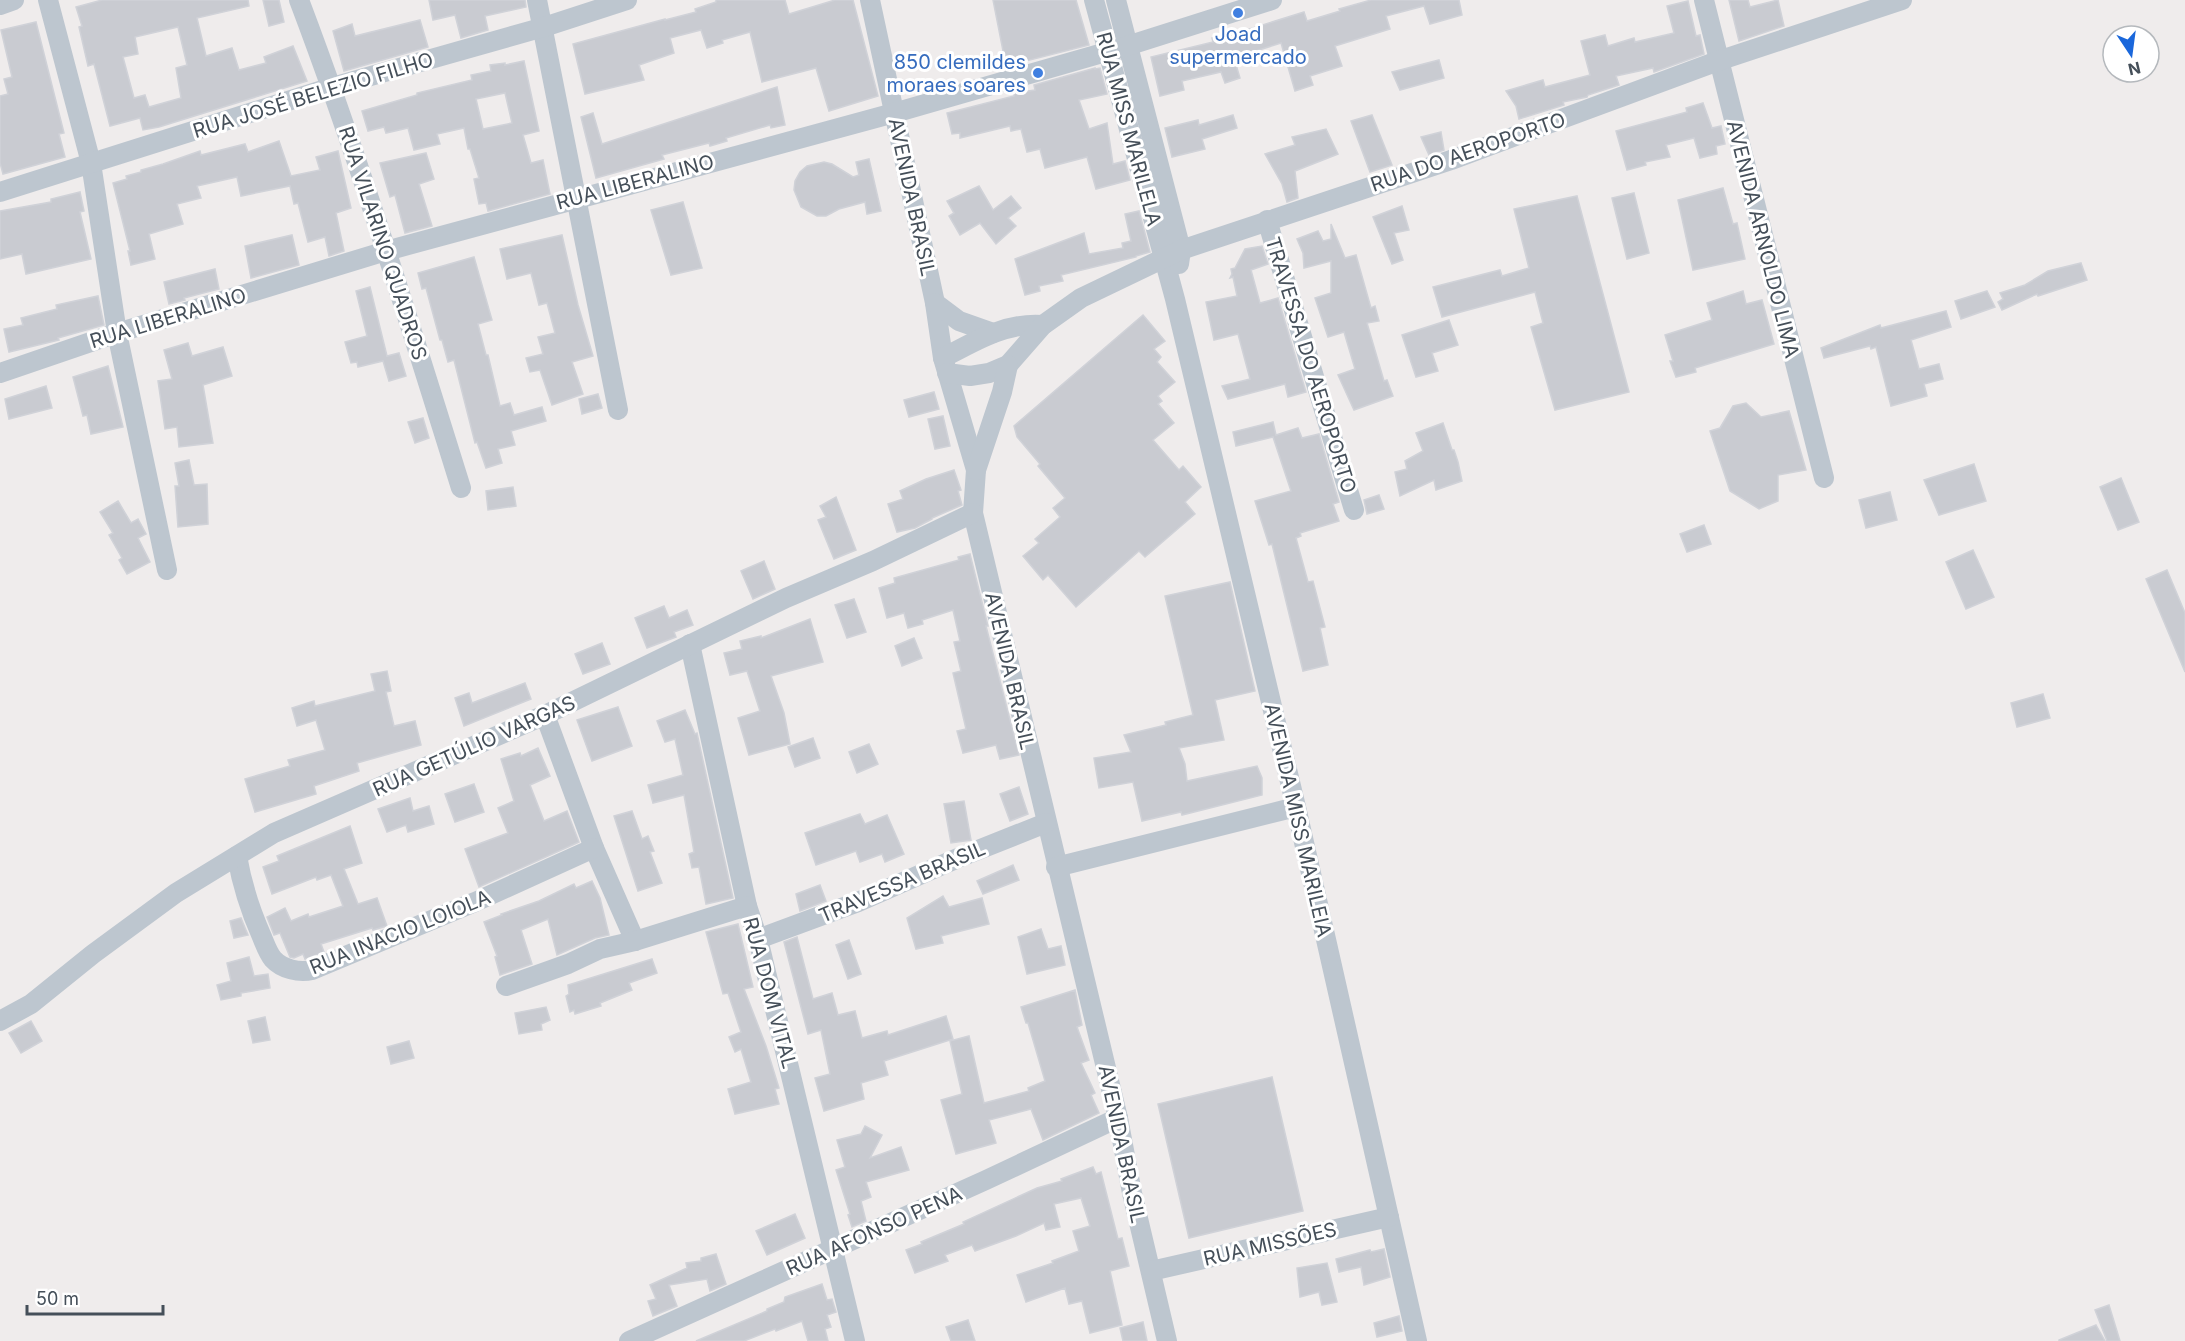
<svg xmlns="http://www.w3.org/2000/svg" width="2185" height="1341" viewBox="0 0 2185 1341" font-family="Inter,sans-serif">
<rect width="100%" height="100%" fill="#efecec"/>
<g fill="#c9cbd1" stroke="#d0d2d8" stroke-width="1.5" fill-rule="evenodd">
<path d="M102,0H248L249,6L197,18L206,56L232,48L239,70L266,63L264,57L293,46L307,81L159,127L143,130L140,118L110,126L94,64L88,66L79,27L82,26L76,7ZM178,27L187,65L176,68L181,98L149,107L145,95L134,98L123,57L138,54L135,37Z"/>
<path d="M263,0H279L284,22L269,26Z"/>
<path d="M429,0H525L526,7L485,16L488,30L461,38L455,15L433,20Z"/>
<path d="M716,0H785L789,14L835,0H853L878,96L829,111L816,68L762,82L750,32L722,40L723,43L707,48L701,30L670,38L674,53L639,65L644,80L585,94L573,44L665,19V20L696,12L695,9L716,2Z"/>
<path d="M993,0H1076L1089,45L1006,66Z"/>
<path d="M1371,0H1459L1462,15L1430,24L1424,6L1386,16L1390,29L1335,46L1342,66L1310,76L1313,85L1295,91L1281,43L1234,58L1240,78L1225,83L1221,72L1182,81L1184,90L1160,96L1151,57L1213,42L1212,38L1227,34V36L1304,12L1307,21L1340,11L1339,9Z"/>
<path d="M1729,0H1748L1750,7L1778,0L1784,26L1739,41Z"/>
<path d="M1688,1L1696,36L1700,35L1704,54L1654,72L1653,68L1616,76L1619,85L1588,95L1587,97L1563,102L1564,105L1519,119L1516,106L1506,91L1543,80L1545,87L1590,75L1581,41L1605,35L1608,46L1634,38L1635,42L1674,33L1667,6Z"/>
<path d="M420,20L428,47L344,71L333,31L352,24L355,36Z"/>
<path d="M36,22L64,133L59,134L65,157L3,174L0,163V96L8,94L4,79L12,77L1,30Z"/>
<path d="M1439,60L1444,78L1400,90L1392,72Z"/>
<path d="M524,61L539,131L523,135L531,163L543,160L550,194L488,211L486,203L479,204L474,179L479,178L470,149H468L464,128L437,134L440,144L414,150L408,128L386,133L384,127L368,131L362,111L417,95V93L472,80L471,75L491,71L490,65L505,63V65ZM505,93L512,123L483,129L476,99Z"/>
<path d="M1095,68V69L1100,68L1107,94L1079,100L1089,129L1107,123L1113,164L1125,161L1130,180L1096,189L1087,157L1045,168L1040,149L1027,152L1021,129L1011,131L1010,126L960,138V133L952,134L947,113L1014,96V93L1035,90L1034,85Z"/>
<path d="M777,87L785,125L771,128L770,125L726,138L727,141L710,146L709,143L662,155L664,159L596,178L581,117L593,113L602,144Z"/>
<path d="M1703,103L1712,128L1721,126L1725,144L1716,146L1717,154L1700,158L1694,138L1666,145L1670,157L1645,162L1646,165L1627,170L1616,131L1687,112L1686,108Z"/>
<path d="M1233,115L1237,128L1202,139L1205,149L1172,157L1165,128L1198,120L1199,125Z"/>
<path d="M1372,115L1392,165L1370,172L1351,121Z"/>
<path d="M1326,129L1338,154L1295,171L1298,198L1287,202L1282,184L1265,154L1295,145L1292,137Z"/>
<path d="M1441,132L1444,150L1429,155L1421,137Z"/>
<path d="M279,141L291,176L320,170L316,157L338,151L351,208L336,213L344,251L329,256L325,237L308,242L298,203L294,204L290,186L241,196L237,177L197,186L201,198L177,204L183,224L149,234L155,259L131,265L128,251H130L113,183L127,179L126,176L141,172V170L163,164L200,151L201,155L245,144L248,152Z"/>
<path d="M426,153L434,179L419,184L432,226L405,233L395,195L390,197L380,163Z"/>
<path d="M869,159L881,211L867,214L865,202L839,209L826,216H817L801,207L794,190L795,181L800,172L807,166L824,162L832,164L853,177L859,175L856,162Z"/>
<path d="M979,186L993,210L1011,196L1021,208L1008,218L1016,226L996,244L980,223L960,235L949,216L954,213L947,201Z"/>
<path d="M1723,188L1733,224L1737,223L1745,259L1693,270L1678,200Z"/>
<path d="M80,192L84,211L80,212L91,259L26,274L22,254L0,259V211L51,202V199Z"/>
<path d="M1634,193L1649,253L1627,259L1612,198Z"/>
<path d="M1577,196L1629,392L1555,410L1531,327L1543,323L1535,292L1442,317L1433,287L1500,270L1502,276L1529,268L1514,209Z"/>
<path d="M683,202L702,268L671,275L651,210Z"/>
<path d="M1402,206L1409,230L1394,233L1403,260L1392,264L1373,217Z"/>
<path d="M1139,211L1150,252L1136,256V257L1061,275L1063,281L1039,286L1040,291L1025,295L1015,259L1084,233L1089,254L1123,248L1122,243L1131,241L1125,214Z"/>
<path d="M1331,224L1345,258L1356,255L1371,308L1375,306L1379,321L1367,323L1384,381L1387,380L1393,396L1354,410L1338,375L1355,369L1344,332L1328,337L1315,298L1331,293V261L1304,268L1303,253L1297,239L1318,231L1323,241L1331,239Z"/>
<path d="M292,235L299,265L251,278L245,246Z"/>
<path d="M562,235L578,305L593,356L572,362L583,394L552,405L540,370L530,372L526,358L543,354L538,337L555,333L547,303L539,305L531,273L507,279L500,249Z"/>
<path d="M1262,246L1268,264L1251,270L1260,303L1278,298L1306,392L1288,397L1285,384L1228,399L1222,386L1250,379L1238,334L1214,340L1206,302L1237,296L1233,277L1230,278L1232,274L1231,269L1235,268L1245,249Z"/>
<path d="M474,257L492,320L478,324L486,355H488L500,406L510,403L514,415L542,407L546,421L511,431L515,445L498,449L502,463L486,468L477,442L475,443L454,360L448,362L442,340H440L426,288L422,289L418,273Z"/>
<path d="M2081,263L2087,280L2038,296L2037,294L2002,310L1998,302L2003,299L2000,293L2025,285L2048,271Z"/>
<path d="M215,269L219,289L184,298L185,300L169,304L164,282Z"/>
<path d="M370,287L387,356L399,353L406,376L389,381L383,361L358,367L357,362L351,363L345,342L367,336L356,291Z"/>
<path d="M1743,291L1746,304L1762,300L1774,344L1695,368L1696,372L1676,377L1670,361H1673L1665,335L1712,320L1707,303Z"/>
<path d="M1987,291L1995,307L1961,319L1955,301Z"/>
<path d="M98,296L104,325L58,338L59,340L9,352L4,329L23,325L21,318L57,309L56,305Z"/>
<path d="M1946,311L1951,327L1911,340L1919,369L1939,364L1943,379L1924,384L1927,396L1891,406L1876,347L1871,349L1870,346L1824,358L1821,348L1880,325L1881,328Z"/>
<path d="M1143,315L1165,341L1154,349L1161,357L1157,362L1175,382L1158,396L1162,401L1158,404L1174,423L1153,440L1179,470L1183,466L1201,487L1185,502L1195,514L1145,557L1139,551L1076,607L1048,575L1043,580L1023,556L1039,543L1035,539L1060,517L1053,508L1065,498L1038,466L1040,464L1017,437L1014,426Z"/>
<path d="M1449,320L1458,345L1432,353L1438,371L1416,377L1402,335Z"/>
<path d="M188,343L192,356L223,347L232,376L203,385L213,443L179,447L177,427L165,429L158,381L172,379L164,350Z"/>
<path d="M108,366L123,427L91,434L87,415L83,416L73,377Z"/>
<path d="M46,386L52,408L9,419L5,399Z"/>
<path d="M934,392L939,409L909,417L904,400Z"/>
<path d="M598,394L602,408L582,414L579,399Z"/>
<path d="M1746,403L1761,417L1789,411L1806,470L1778,475V501L1759,509L1730,491L1710,431L1720,428L1733,406Z"/>
<path d="M943,416L950,446L935,449L928,419Z"/>
<path d="M423,418L429,438L415,443L408,422Z"/>
<path d="M1273,422L1276,435L1298,428L1302,438L1319,434L1339,502L1333,504L1339,521L1300,533L1301,536L1296,538L1308,582L1313,581L1325,627L1320,628L1328,665L1303,671L1272,544L1269,545L1255,501L1291,491L1273,437L1236,446L1233,432Z"/>
<path d="M1443,423L1452,450H1454L1458,462L1462,481L1436,490L1434,480L1400,496L1395,472L1407,469L1405,461L1423,451L1416,433Z"/>
<path d="M189,460L194,485L207,484L208,524L178,527L175,486H179L175,463Z"/>
<path d="M1974,464L1986,501L1939,515L1924,480Z"/>
<path d="M954,470L961,490L958,491L962,505L932,518V519L915,528L897,532L888,504L903,499L900,491L926,479Z"/>
<path d="M2121,478L2139,522L2118,530L2100,487Z"/>
<path d="M513,487L516,506L488,510L486,491Z"/>
<path d="M1890,492L1897,520L1866,528L1859,500Z"/>
<path d="M1379,495L1384,509L1367,514L1364,500Z"/>
<path d="M836,497L856,550L834,559L818,520L826,517L820,506Z"/>
<path d="M118,501L131,523L138,519L146,534L138,538L150,562L127,574L119,560L122,558L109,535L113,533L100,512Z"/>
<path d="M1704,525L1711,544L1687,552L1680,534Z"/>
<path d="M1973,550L1994,597L1966,609L1946,562Z"/>
<path d="M970,554L988,626H986L1019,755L1000,759L996,745L963,753L957,731L966,729L953,673L961,671L954,642L960,641L953,610L922,620L923,624L908,628L904,613L887,618L879,588L895,583L894,578L959,560L958,557Z"/>
<path d="M764,561L775,589L753,599L741,571Z"/>
<path d="M2167,570L2185,613V672L2146,579Z"/>
<path d="M1230,582L1255,691L1215,700L1224,740L1179,748L1185,764L1187,781L1257,766L1262,778V795L1182,815L1181,812L1142,821L1133,782L1099,788L1094,758L1131,752L1124,735L1166,725L1165,722L1193,715L1165,596Z"/>
<path d="M854,599L866,632L847,638L835,605Z"/>
<path d="M664,606L669,618L687,610L693,625L674,632L676,637L647,648L635,618Z"/>
<path d="M810,619L823,662L771,676L784,713L790,744L749,755L738,718L760,711L747,671L730,675L724,653L742,649L740,641L761,636V638Z"/>
<path d="M914,638L922,658L902,666L895,646Z"/>
<path d="M602,643L610,664L583,674L575,654Z"/>
<path d="M387,671L391,691L386,692L394,726L415,721L421,745L357,763L359,771L314,786L316,794L255,812L245,779L290,766L288,760L325,750L316,720L297,726L292,708L314,701L315,706L375,691L371,674Z"/>
<path d="M525,683L531,699L464,726L455,698L469,693L472,703Z"/>
<path d="M2043,694L2050,718L2017,727L2011,703Z"/>
<path d="M618,707L632,746L592,761L577,720Z"/>
<path d="M685,710L695,734L697,733L733,898L706,904L699,867L692,868L689,854L694,852L684,795L653,803L648,785L683,775L675,739L665,742L657,721Z"/>
<path d="M813,738L820,758L795,767L788,747Z"/>
<path d="M869,744L878,764L857,773L849,752Z"/>
<path d="M538,748L550,776L530,785L544,821L567,811L579,842L479,887L465,849L508,833L498,808L514,801L501,759L520,753L521,756Z"/>
<path d="M474,784L484,812L455,822L445,794Z"/>
<path d="M1019,787L1028,814L1010,821L1000,794Z"/>
<path d="M410,798L413,811L429,806L434,824L408,832L406,825L387,832L378,809Z"/>
<path d="M964,801L971,840L951,843L944,804Z"/>
<path d="M632,811L642,839L648,836L654,851L650,852L662,883L638,891L614,816Z"/>
<path d="M860,814L865,824L887,815L904,854L885,862L882,854L860,862L856,851L816,865L805,833Z"/>
<path d="M350,826L362,863L344,869L358,904L377,898L387,926L373,930L372,928L321,944L324,952L309,958L305,959L303,954L294,958L290,957L280,933L274,935L267,917L285,908L291,921L308,914L309,917L343,906L331,875L317,880L316,877L272,894L263,867L279,861L277,856Z"/>
<path d="M1013,865L1019,880L983,894L977,881Z"/>
<path d="M592,881L600,898L609,935L595,938L557,955L548,919L521,930L532,964L500,975L495,957L497,956L484,922L502,915L501,914L539,901L574,884L576,888Z"/>
<path d="M820,885L826,901L800,911L796,894Z"/>
<path d="M943,896L949,907L982,898L989,924L941,936L943,943L916,949L907,918Z"/>
<path d="M241,918L248,935L234,938L230,921Z"/>
<path d="M738,924L753,987L744,989L766,1046L779,1088L775,1089L779,1104L735,1114L728,1089L751,1082L741,1049L735,1052L729,1037L741,1032L728,993L723,994L706,932Z"/>
<path d="M1041,929L1048,949L1061,946L1065,965L1027,974L1018,937Z"/>
<path d="M797,937L813,999L832,993L838,1015L855,1011L862,1038L887,1031L888,1035L946,1016L953,1039L884,1061L888,1075L861,1083L864,1099L824,1111L815,1078L830,1074L821,1030L808,1034L784,942Z"/>
<path d="M849,940L861,974L848,979L836,945Z"/>
<path d="M249,957L254,976L268,974L270,988L241,993V996L221,1000L217,985L231,981L227,963Z"/>
<path d="M652,959L657,973L629,983L632,990L600,1003L601,1006L575,1014L574,1010L570,1012L566,996L569,994L568,985Z"/>
<path d="M1075,990L1082,1025L1077,1027L1089,1060L1081,1063L1095,1093L1091,1095L1099,1113L1043,1140L1031,1109L989,1120L996,1143L956,1154L941,1100L962,1094L950,1041L969,1036L984,1103L1029,1091L1028,1088L1045,1081L1028,1023H1026L1021,1007Z"/>
<path d="M546,1007L550,1020L541,1024L542,1030L519,1034L515,1013Z"/>
<path d="M265,1017L270,1040L253,1043L248,1021Z"/>
<path d="M31,1021L42,1041L21,1053L9,1033Z"/>
<path d="M409,1041L414,1058L391,1064L387,1047Z"/>
<path d="M1272,1077L1303,1211L1189,1238L1158,1104Z"/>
<path d="M865,1126L882,1135L870,1158L901,1147L909,1170L866,1182L871,1197L861,1201L866,1221L852,1227L848,1215L850,1214L836,1170L845,1167L837,1140L861,1134Z"/>
<path d="M1093,1167L1096,1174L1101,1172L1118,1239L1122,1238L1129,1266L1110,1271L1122,1325L1090,1333L1082,1301L1069,1304L1065,1288L1026,1302L1017,1275L1053,1263L1052,1261L1079,1251L1073,1231L1090,1226L1081,1198L1054,1204L1060,1227L1046,1230L1044,1223L1016,1236L975,1251L972,1245L945,1255L948,1261L915,1273L906,1250L922,1244L921,1242L964,1224L963,1222L1037,1188L1062,1181L1061,1179Z"/>
<path d="M795,1214L805,1238L767,1255L756,1231Z"/>
<path d="M1384,1249L1390,1277L1364,1285L1361,1267L1339,1272L1336,1259L1370,1250L1371,1252Z"/>
<path d="M716,1254L726,1284L710,1291L707,1279L669,1285L677,1306L653,1316L648,1301L656,1299L650,1285L687,1268L686,1263L701,1261V1258Z"/>
<path d="M1327,1263L1337,1302L1322,1305L1319,1292L1300,1297L1297,1268Z"/>
<path d="M822,1284L827,1300L832,1299L836,1312L827,1315L831,1327L825,1329L828,1341H808L802,1321L776,1331L775,1329L744,1341H696L767,1311V1309L784,1302L785,1297Z"/>
<path d="M2109,1305L2120,1341H2107L2095,1310Z"/>
<path d="M1399,1316L1402,1331L1377,1337L1374,1323Z"/>
<path d="M968,1320L975,1341H951L946,1327Z"/>
<path d="M1143,1322L1147,1341H1123L1120,1328Z"/>
<path d="M2096,1325L2105,1341H2059V1340Z"/>
</g>
<g fill="none" stroke-linecap="round" stroke-linejoin="round">
<g stroke="#bdc6cf" stroke-width="20">
<path d="M48,0L91,163L117,333L167,570"/>
<path d="M299,0C360,161 410,325 461,488"/>
<path d="M537,0L618,410"/>
<path d="M870,0L935,303L943,358L976,470L973,513L1118,1118L1132,1193L1167,1341"/>
<path d="M1094,0L1175,299L1296,807L1417,1341"/>
<path d="M1116,0L1181,250L1179,264"/>
<path d="M1704,0L1824,478"/>
<path d="M0,5L14,0"/>
<path d="M0,192L332,87L544,27L627,0"/>
<path d="M1267,220L1354,510"/>
<path d="M935,303L959,321L993,333"/>
<path d="M943,358C975,341 1006,322 1043,325"/>
<path d="M0,373L117,333L386,251L894,113L1127,46L1272,0"/>
<path d="M947,373L970,376L989,373L1008,365L1043,325L1081,298L1181,250L1451,160L1718,61L1902,0"/>
<path d="M976,470L1002,392L1008,365"/>
<path d="M690,644L747,906L758,939L855,1341"/>
<path d="M545,715L594,848L635,941"/>
<path d="M237,856C242,885 250,910 262,937C265,944 268,953 273,959C282,969 299,973 312,970L475,902L594,848"/>
<path d="M1056,867L1296,807"/>
<path d="M758,939L858,902L958,858L1046,823"/>
<path d="M506,986L568,964L600,949L635,941L747,906"/>
<path d="M0,1021L31,1004L93,954L176,893L274,833L545,715L786,598L873,561L973,513"/>
<path d="M1151,1271L1389,1217"/>
<path d="M629,1341L986,1180L1118,1118"/>
</g>
</g>
<g fill="#3f7fe0" stroke="#fff" stroke-width="2">
<circle cx="1238" cy="13" r="6"/>
<circle cx="1038" cy="73" r="6"/>
</g>
<g text-anchor="middle" dominant-baseline="central" stroke-width="6" stroke-linejoin="round" paint-order="stroke">
<g font-size="20" fill="#366cbe" stroke="#fff">
<text x="1238" y="34">Joad<tspan x="1238" dy="23">supermercado</tspan></text>
<text x="1026" y="62" text-anchor="end">850 clemildes<tspan x="1026" dy="23">moraes soares</tspan></text>
</g>
<g font-size="20" fill="#454f59" stroke="#fff">
<text transform="translate(313 95) rotate(-17)">RUA JOSÉ BELEZIO FILHO</text>
<text transform="translate(1129 129) rotate(75)">RUA MISS MARILELA</text>
<text transform="translate(1468 152) rotate(-19)">RUA DO AEROPORTO</text>
<text transform="translate(635 182) rotate(-15)">RUA LIBERALINO</text>
<text transform="translate(912 197) rotate(78)">AVENIDA BRASIL</text>
<text transform="translate(1763 239) rotate(76)">AVENIDA ARNOLDO LIMA</text>
<text transform="translate(383 243) rotate(72)">RUA VILARINO QUADROS</text>
<text transform="translate(168 318) rotate(-17)">RUA LIBERALINO</text>
<text transform="translate(1311 365) rotate(73)">TRAVESSA DO AEROPORTO</text>
<text transform="translate(1010 671) rotate(77)">AVENIDA BRASIL</text>
<text transform="translate(474 746) rotate(-24)">RUA GETÚLIO VARGAS</text>
<text transform="translate(1298 820) rotate(77)">AVENIDA MISS MARILEIA</text>
<text transform="translate(902 882) rotate(-23)">TRAVESSA BRASIL</text>
<text transform="translate(400 932) rotate(-22)">RUA INACIO LOIOLA</text>
<text transform="translate(770 993) rotate(75)">RUA DOM VITAL</text>
<text transform="translate(1122 1144) rotate(78)">AVENIDA BRASIL</text>
<text transform="translate(874 1231) rotate(-24)">RUA AFONSO PENA</text>
<text transform="translate(1270 1244) rotate(-13)">RUA MISSÕES</text>
</g>
</g>
<g transform="translate(2131 54) rotate(167)"><circle r="28" fill="#ffffff" stroke="#b5b9bd" stroke-width="1.5"/>
<path d="M0-4.5L10 22L0 15L-10 22Z" fill="#1a67db"/>
<text y="-9" font-size="16" font-weight="bold" text-anchor="middle" fill="#454f59">N</text>
</g>
<path d="M27 1305v9h136v-9" fill="none" stroke="#454f59" stroke-width="3"/>
<text x="36" y="1305" font-size="18" fill="#454f59" stroke="#ffffff" stroke-width="4.5" paint-order="stroke">50 m</text>
</svg>
